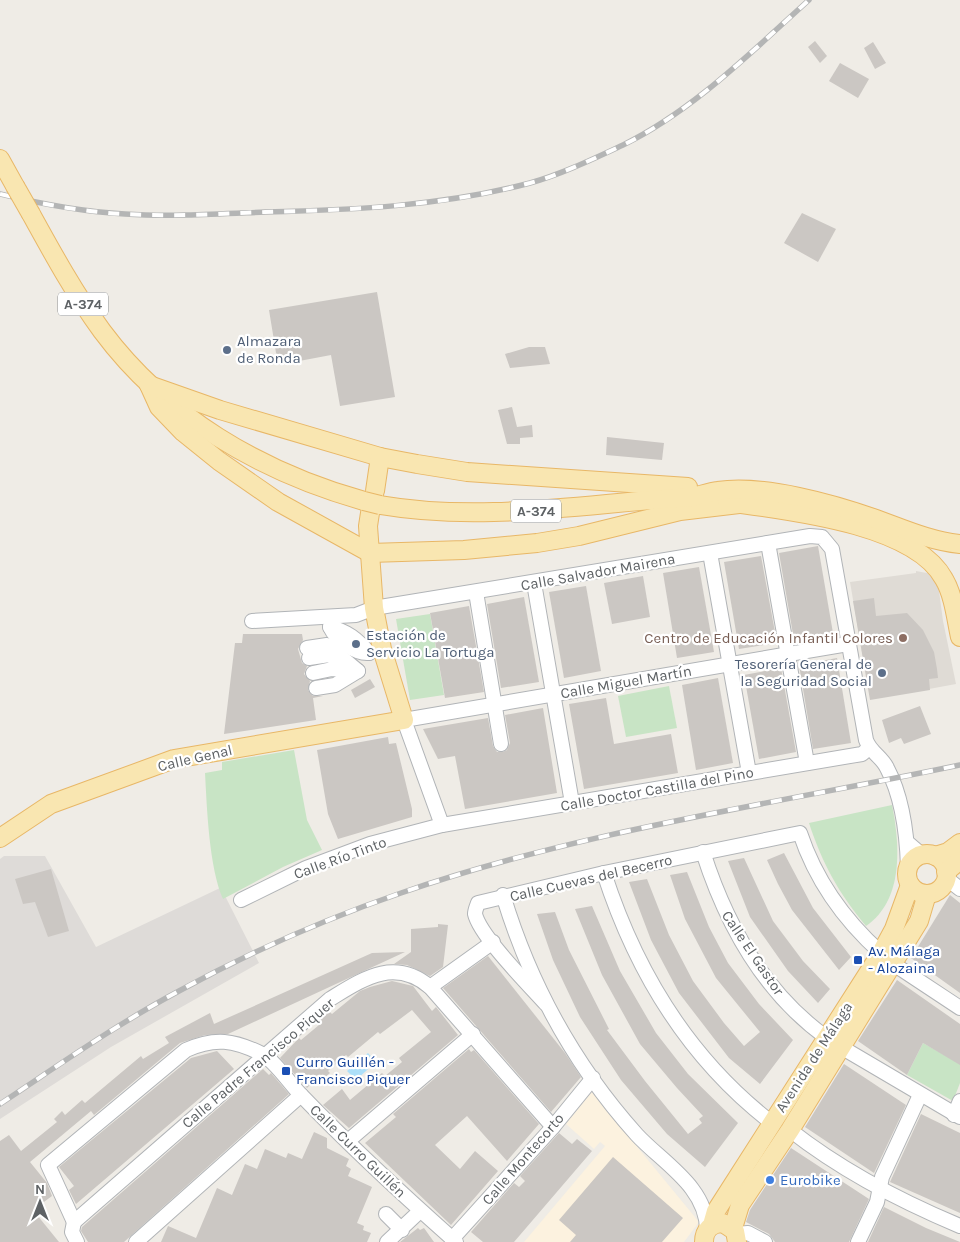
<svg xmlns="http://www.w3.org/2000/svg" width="960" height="1242" viewBox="0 0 960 1242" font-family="Karla,sans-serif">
<rect width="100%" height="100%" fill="#efece6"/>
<path fill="#fcf2df" d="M592,1092L699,1222L684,1242H524L605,1146L600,1142L594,1149L566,1124Z"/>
<path fill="#dedbd8" d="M4,856H45L96,947L220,888L219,884L259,963L111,1047L0,1119V859Z"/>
<path fill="#dfdbd5" d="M916,571L932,574L939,591L943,621L956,684L902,694L863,658L850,582L916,573Z"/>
<g fill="#c8e4c5">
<path d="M430,614L444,695L410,700L396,619Z"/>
<path d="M669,686L677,728L626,737L618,696Z"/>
<path d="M294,750L307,820L322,850L283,867L223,899C209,867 207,809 205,773L222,770V762Z"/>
<path d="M892,805C900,845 904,900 866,926C839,894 822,863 809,823Z"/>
<path d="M923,1043L960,1064V1083L953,1101L907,1075Z"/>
</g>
<path fill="#acdff9" d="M368,1053L376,1062L356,1080L347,1071Z"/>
<g fill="#cbc7c3">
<path d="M815,41L827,56L820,63L808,47Z"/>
<path d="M873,42L886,63L875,69L864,48Z"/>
<path d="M840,63L869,79L858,98L829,81Z"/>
<path d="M802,213L836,229L818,262L784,243Z"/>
<path d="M377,292L395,397L340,406L331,355L278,365L269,310Z"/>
<path d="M529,347H545L550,364L510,368L505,354Z"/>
<path d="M512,407L517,427L532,425L533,437L520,438V444H507L498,410Z"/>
<path d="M607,437L664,443L662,460L606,455Z"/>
<path d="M818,546L833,633L794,640L779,553Z"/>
<path d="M761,556L777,643L739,649L724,562Z"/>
<path d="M699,567L714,652L677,658L663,573Z"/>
<path d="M643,576L650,617L612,624L604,583Z"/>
<path d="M586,586L601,671L564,678L549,592Z"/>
<path d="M524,597L539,682L501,688L487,604Z"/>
<path d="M874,598L876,616L907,613L923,630L934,652L937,669L938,678L929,679L930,690L870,700L853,601Z"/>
<path d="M469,606L484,692L445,698L430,613Z"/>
<path d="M243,634H302L303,640L298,649L302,663L307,666L304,674L310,681L308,690L313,696H323L313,698L316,720L224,734L235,643H242Z"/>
<path d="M837,658L851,743L813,749L799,665Z"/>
<path d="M781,668L796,752L759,759L744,675Z"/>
<path d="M718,678L733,763L696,770L682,685Z"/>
<path d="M370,679L375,687L355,698L351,690Z"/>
<path d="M606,698L614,744L671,734L678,773L584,789L569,704Z"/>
<path d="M920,706L931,734L904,744L901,738L889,743L882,720Z"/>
<path d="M543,708L557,793L465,809L455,756L438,759L423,729L488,718L493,746L497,752H503L507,750L510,743L505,715Z"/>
<path d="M388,737L389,744L396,743L412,809V817L338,839L328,814L317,750Z"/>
<path d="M784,853L813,908L851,957L839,970L792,910L778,884L767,860Z"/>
<path d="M744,858L773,921L803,961L830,989L818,1003L788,971L750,917L728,861Z"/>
<path d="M51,869L69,931L48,937L35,902L23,904L15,879Z"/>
<path d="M687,872L709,927L728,963L759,1004L793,1040L760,1084L729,1058L679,993L651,940L629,882L647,879L669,935L693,981L724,1023L744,1046L760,1032L716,978L685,919L670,875Z"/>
<path d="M950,895L960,903V993L911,958Z"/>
<path d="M592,906L620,971L656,1033L688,1074L738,1123L705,1167L667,1134L621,1080L580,1017L553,960L537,914L555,912L569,950L609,1029L607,1030L645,1081L688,1134L702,1123L699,1119L703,1116L677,1088L640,1044L602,975L575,909Z"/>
<path d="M438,924L448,925L443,967L430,976L407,965L394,964L411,952V929L438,927Z"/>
<path d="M405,952L228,1034L205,1035L180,1043L94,1115L91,1111L30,1162L47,1183L52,1196L33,1210L59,1242H0V1141L9,1135L21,1151L57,1122L54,1119L62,1111L65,1115L82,1100L85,1103L141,1056L143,1059L169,1043L165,1037L210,1013L214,1024L372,953Z"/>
<path d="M488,956L565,1053L581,1077L551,1112L443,988Z"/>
<path d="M897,980L960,1024V1065L923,1043L907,1075L858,1041Z"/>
<path d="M392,981L413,986L432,1011L436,1007L458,1035L349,1128L323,1105L342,1089L350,1100L382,1073L385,1076L402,1062L399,1058L431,1032L412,1010L380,1034L378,1032L348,1057L346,1055L328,1071L330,1073L318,1083L315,1080L307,1088L280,1058L299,1038L301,1040L319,1025L317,1022L329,1011L332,1014L360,991L370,987Z"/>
<path d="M469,1049L471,1052L474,1050L539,1124L507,1161L467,1116L435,1145L460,1169L475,1151L498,1171L451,1225L365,1143L396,1117L393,1114Z"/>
<path d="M217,1051L234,1069L76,1204L69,1190L74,1186L59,1167L191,1058Z"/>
<path d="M844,1064L906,1105L874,1173L805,1127Z"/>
<path d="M263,1069L269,1075L271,1073L289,1094L124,1242H88L81,1231L82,1227Z"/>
<path d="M921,1114L960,1133V1213L890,1182Z"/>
<path d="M314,1132L327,1138V1148L349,1159L346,1166L351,1169L348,1176L372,1187L357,1223L364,1226L363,1230L371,1233L367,1242H206L200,1239L206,1242H161L168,1226L196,1238L217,1188L232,1195L245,1164L257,1169L265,1149L286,1158L288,1153L302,1159Z"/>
<path d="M559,1133L572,1144L577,1139L592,1151L514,1242H483L471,1232L514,1183L519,1187L525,1181L520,1176Z"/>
<path d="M791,1148L869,1199L849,1242H775L769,1234L746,1222L750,1210Z"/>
<path d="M613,1157L683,1218L662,1242H570L576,1235L559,1220Z"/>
<path d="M884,1207L926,1228L960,1242H868Z"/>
<path d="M418,1228L420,1230L424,1228L434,1242H400Z"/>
</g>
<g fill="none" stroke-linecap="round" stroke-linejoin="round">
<g stroke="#b1b4b7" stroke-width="16">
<g id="minor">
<path d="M768,543L807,763"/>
<path d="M710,553L749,773"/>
<path d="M534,583L572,803"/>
<path d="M476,592L501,744"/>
<path d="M252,621L356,615L374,608L810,536L822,537L832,549L866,740C870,752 882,757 887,768C903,798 907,834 908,867"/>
<path d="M330,627C336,640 355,654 369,653"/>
<path d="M330,627C347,631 357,639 369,653"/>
<path d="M307,648L327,645L358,671"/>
<path d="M309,658L329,655L340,661"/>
<path d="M313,673L332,669L352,671"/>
<path d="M316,688L335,685L358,671"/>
<path d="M442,825L404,720L848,644"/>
<path d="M908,843L922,855"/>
<path d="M703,852C726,924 764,993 827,1038"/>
<path d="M604,873C636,972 689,1059 772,1123"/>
<path d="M946,878L960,889"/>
<path d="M503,895C530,984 575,1066 637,1135C663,1163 707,1187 707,1230"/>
<path d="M241,900L306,868L370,844L442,825L862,754L869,748"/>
<path d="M892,963L960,1008"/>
<path d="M430,987L493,942"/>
<path d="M546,1004C529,985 480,936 475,914C475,910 477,906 478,903L604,873L800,833C816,881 843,919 881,953"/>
<path d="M841,1047L960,1117"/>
<path d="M954,1115L960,1101"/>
<path d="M790,1130C841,1170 900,1201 960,1226"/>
<path d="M348,1141L473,1034"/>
<path d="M386,1214L402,1230"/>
<path d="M74,1222L330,999C363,979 394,957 430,987L553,1127"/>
<path d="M74,1222L48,1165L186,1050C215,1037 234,1040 262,1054C275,1061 290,1084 301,1095C350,1146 403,1195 456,1242"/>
<path d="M74,1222L72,1232L77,1242"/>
<path d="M736,1234L748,1233L765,1242"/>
<path d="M452,1239L553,1127L593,1078"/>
<path d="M136,1242L301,1095"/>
<path d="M387,1242L420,1211"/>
<path d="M858,1242L877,1202L882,1177L920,1095"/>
</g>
</g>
<g stroke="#e8b767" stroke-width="20">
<g id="major">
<path d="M0,159L15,186"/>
<path d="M31,214C53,254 75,294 102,331C166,417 261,472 364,501"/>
<path d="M149,385L159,407L183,432L219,461L278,502L370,553L464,550L537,543L579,536L680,511L739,504"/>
<path d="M149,385L220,410L380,457L417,464L467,472L688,487"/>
<path d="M375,491L380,457"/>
<path d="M727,502C784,510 914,523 944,579C954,596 956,619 960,637"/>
<path d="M380,505C485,523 587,503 692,497C701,495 710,492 718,491C763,484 834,504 876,519C904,529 930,541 960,544"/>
<path d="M0,838L51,804L174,759L404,720L382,649L374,608L368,526L370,513"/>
<circle cx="927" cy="874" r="20"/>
<path d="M935,856L948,852L960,843"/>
<path d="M946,872L960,860"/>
<path d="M712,1225L716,1211L881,953L894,929L910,885"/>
<path d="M733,1228L740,1205L790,1130L919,921L927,894"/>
<path d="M704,1242C704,1230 711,1223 723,1223L735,1231L737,1242"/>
</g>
</g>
<use href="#minor" stroke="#fff" stroke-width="14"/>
<use href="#major" stroke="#f9e6b1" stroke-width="18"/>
<g stroke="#b4b5b5" stroke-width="5.5">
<g id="rail">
<path d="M0,194C41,204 83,212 125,214C171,217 219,214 265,212C354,210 443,206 530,183C562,174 593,159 623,145C694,110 751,52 809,0"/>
<path d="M0,1104C59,1065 117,1024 179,991C250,952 325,919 401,893C580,831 774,804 960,765"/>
</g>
</g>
<use href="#rail" stroke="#fff" stroke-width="4" stroke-dasharray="11" stroke-linecap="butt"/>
<g stroke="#e8b767" stroke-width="20" stroke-linecap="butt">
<g id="major-bridge">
<path d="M15,186L31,214"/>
<path d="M364,501L380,505"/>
</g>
</g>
<use href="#major-bridge" stroke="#f9e6b1" stroke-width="18"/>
</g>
<g fill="#5c6f8a" stroke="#fff" stroke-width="2">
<circle cx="227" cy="350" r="5"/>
<circle cx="356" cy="644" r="5"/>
<circle cx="882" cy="673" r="5"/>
</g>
<circle fill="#8d6e63" stroke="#fff" stroke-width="2" cx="903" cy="638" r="5"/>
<g fill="#1a4fb4" stroke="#fff" stroke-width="2">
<rect x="853" y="955" width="10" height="10" rx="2.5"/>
<rect x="281" y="1066" width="10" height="10" rx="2.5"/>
</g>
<circle fill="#3f7fe0" stroke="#fff" stroke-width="2" cx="770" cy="1180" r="5"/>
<g text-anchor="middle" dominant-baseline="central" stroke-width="4.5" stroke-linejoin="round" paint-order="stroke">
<g fill="#fff" stroke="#8e9193" stroke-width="1">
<rect x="58" y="292.5" width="50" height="23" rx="4"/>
<rect x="511" y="499.5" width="50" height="23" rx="4"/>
</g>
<g font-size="14" font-weight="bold" fill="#5e6265">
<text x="83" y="304">A-374</text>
<text x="536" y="511">A-374</text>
</g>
<g font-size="15" fill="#4e5e75" stroke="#fff" text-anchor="start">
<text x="237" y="341">Almazara<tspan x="237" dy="17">de Ronda</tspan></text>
<text x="366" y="635">Estación de<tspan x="366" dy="17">Servicio La Tortuga</tspan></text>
<text x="872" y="664" text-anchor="end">Tesorería General de<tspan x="872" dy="17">la Seguridad Social</tspan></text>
</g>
<g font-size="15" fill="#5e6265" stroke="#fff">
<text transform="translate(598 572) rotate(-10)">Calle Salvador Mairena</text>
<text transform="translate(626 682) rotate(-10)">Calle Miguel Martín</text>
<text transform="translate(195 758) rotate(-13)">Calle Genal</text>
<text transform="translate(657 789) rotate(-10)">Calle Doctor Castilla del Pino</text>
<text transform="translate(340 858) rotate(-20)">Calle Río Tinto</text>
<text transform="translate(591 878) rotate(-13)">Calle Cuevas del Becerro</text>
<text transform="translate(753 953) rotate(56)">Calle El Gastor</text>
<text transform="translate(814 1057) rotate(-57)">Avenida de Málaga</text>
<text transform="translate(258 1063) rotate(-40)">Calle Padre Francisco Piquer</text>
<text transform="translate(358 1151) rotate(44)">Calle Curro Guillén</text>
<text transform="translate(523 1159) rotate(-49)">Calle Montecorto</text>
</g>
<g font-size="15" fill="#785e54" stroke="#fff" text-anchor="end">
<text x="893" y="638">Centro de Educación Infantil Colores</text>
</g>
<g font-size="15" fill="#164399" stroke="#fff" text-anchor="start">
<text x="868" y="951">Av. Málaga<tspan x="868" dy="17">- Alozaina</tspan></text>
<text x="296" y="1062">Curro Guillén -<tspan x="296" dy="17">Francisco Piquer</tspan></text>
</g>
<g font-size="15" fill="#366cbe" stroke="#fff" text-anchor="start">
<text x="780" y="1180">Eurobike</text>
</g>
</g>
<g transform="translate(40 1202)" stroke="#ffffff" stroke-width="4" paint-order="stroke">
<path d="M0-4L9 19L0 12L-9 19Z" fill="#5e6265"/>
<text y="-8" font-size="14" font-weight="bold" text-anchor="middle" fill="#5e6265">N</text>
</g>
</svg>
